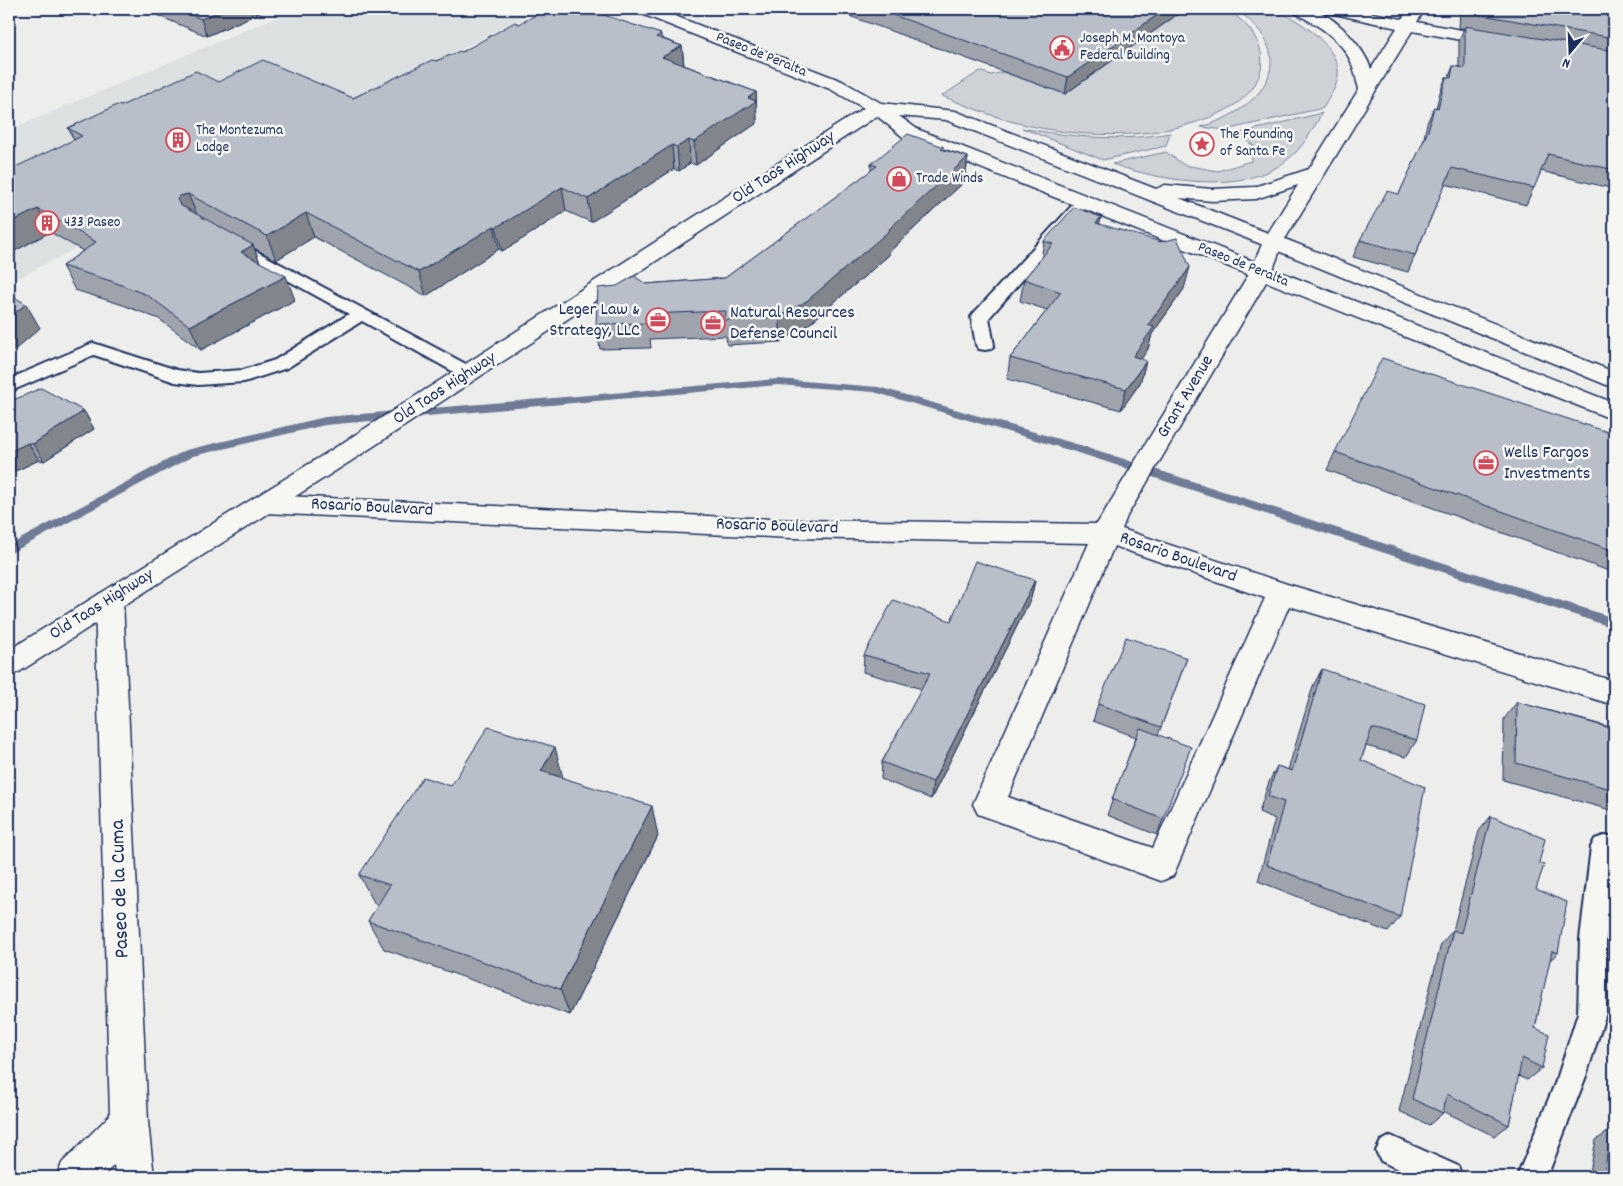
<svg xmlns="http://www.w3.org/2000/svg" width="1623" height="1186" viewBox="0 0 1623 1186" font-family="Dekko,sans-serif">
<rect width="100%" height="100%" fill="#edeeec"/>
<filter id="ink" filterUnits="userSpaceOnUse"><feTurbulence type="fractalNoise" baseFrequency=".02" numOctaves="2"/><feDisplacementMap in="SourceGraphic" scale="10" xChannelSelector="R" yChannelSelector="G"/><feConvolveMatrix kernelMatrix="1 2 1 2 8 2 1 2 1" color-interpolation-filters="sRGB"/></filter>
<g filter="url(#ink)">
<path fill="#dde0e1" d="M295,9H539L9,283V130Z"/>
<g fill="#ced2d7" stroke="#74809a">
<path d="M1160,9C1173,9 1215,6 1225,9C1234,13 1245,23 1251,31C1275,64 1256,96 1222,112C1157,143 1071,139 1003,119C982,112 962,104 942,96L980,71L991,75L1003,72L1065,94Z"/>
<path d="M1251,9C1256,9 1262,8 1267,9C1291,12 1334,42 1338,69C1340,83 1330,96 1323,108L1225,130L1201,127C1262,110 1303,57 1238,11Z"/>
<path d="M1322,113C1312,131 1303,148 1286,161C1242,195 1161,181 1112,164L1166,152L1184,165L1218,171L1251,161L1254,146L1236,134Z"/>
<path d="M1022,128C1070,137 1121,142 1170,133L1166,146L1103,160Z"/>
</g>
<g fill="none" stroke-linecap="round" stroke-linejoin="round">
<path fill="#6e7a96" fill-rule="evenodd" d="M778,379L878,387L1090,448L1614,618V628L1082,454L874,392L778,385L325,425L193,456L9,554V545L186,450L325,417Z"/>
<g stroke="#1b2f5e" stroke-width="4">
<g id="lane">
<path d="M1083,197L1088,199L1091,202L1088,205L989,318L994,345L991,349L985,350L979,349L976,345L971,317L974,313L1078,199Z"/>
<path d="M232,238L475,369L478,373L475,377L469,379L463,377L362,321L287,368L244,382L198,385L175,382L94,355L9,392V379L93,343L177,370L198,373L243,370L275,360L349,314L226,246L224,243L226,240Z"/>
<path d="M1604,836H1614V867L1606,939V1013L1586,1076L1547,1177H1517L1558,1076L1578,1013L1580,939L1591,847L1595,839Z"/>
<path d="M1391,1136L1458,1166L1462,1177H1414L1381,1161L1376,1151L1381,1141Z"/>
</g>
</g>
<g stroke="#1b2f5e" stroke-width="3">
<g id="street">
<path d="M1273,236L1280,238L1283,242L1272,272L1127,516L1122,529L1287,584L1614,681V705L1289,606L1173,876L1161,881L978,814L973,804L1089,543L792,538L264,513L255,510L251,504L255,498L264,495L792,520L1097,524L1250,272L1263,242L1266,238ZM1114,546L1265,598L1153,848L1008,797Z"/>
<path d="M109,591L119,594L123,601L148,1122L154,1177H116L114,1165L102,1177H57L62,1163L110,1115L95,601L99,594Z"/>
</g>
</g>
<g stroke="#1b2f5e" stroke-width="3">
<path id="secondary" d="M635,9H657L842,81L881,103L955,111L1156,189L1165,185L1212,189L1254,187L1309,169L1359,89C1356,80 1355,71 1351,62C1341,38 1316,24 1293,12L1291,9C1297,9 1305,7 1311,9C1334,14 1364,47 1371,69L1397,28L1326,12L1324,9H1353L1402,19L1409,9H1421L1423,12L1417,22L1506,38L1508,42L1506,46L1500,47L1412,31L1285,239L1614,372V388L1266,246L946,120L899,116L917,129L1614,403V420L903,137L877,116L351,461L19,672L9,675V650L333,449L864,108L830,89L637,12ZM1298,185L1268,233L1179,198L1212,201L1256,199Z"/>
</g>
<use href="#lane" fill="#f6f6f2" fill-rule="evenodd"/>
<use href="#street" fill="#f6f6f2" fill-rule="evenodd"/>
<use href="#secondary" fill="#f6f6f2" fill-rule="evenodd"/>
</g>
<g fill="#9fa4ac" stroke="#1b2f5e">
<path d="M142,9H268L207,36Z"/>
<path d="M830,9H1179L1178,14L1065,94Z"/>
<path d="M1460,9H1614V189L1541,171L1526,205L1445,184L1408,272L1353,257L1360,240L1399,194L1423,143L1427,123L1434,107L1436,108L1440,92L1446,77H1449L1453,66L1459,67V41L1464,28H1459Z"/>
<path d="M519,24L661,34V38L682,46L684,65L756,92L757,123L696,165L690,163L679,171L674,169L591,222L566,211L516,243L502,251L499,249L426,296L314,237L276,260L254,248L260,262L295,300L201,350L159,319L123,305L75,290L62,266L83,251L50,232L9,254L74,140L68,128L121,106L218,82L353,98L436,61L462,52Z"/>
<path d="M944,149L968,157L965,181L889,252V255L808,325L780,342L727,345L726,336L650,339L651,348L600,349L596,324L646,284L725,278L871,171V164Z"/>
<path d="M1100,224L1184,289L1152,334L1148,349L1141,359L1146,361L1140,383L1121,410L1007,379L1010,358L1047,310L1020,301L1024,279L1041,259L1044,241Z"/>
<path d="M9,409L84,411L94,429L44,461L39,460L9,474Z"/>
<path d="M1614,434V564L1609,571L1327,470L1335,452Z"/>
<path d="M1035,580L1031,598L931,799L881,779L882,762L922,689L863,672L864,655L951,621Z"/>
<path d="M1187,658L1158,735L1163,819L1157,835L1107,815L1136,737L1093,721L1098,704Z"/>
<path d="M1322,669L1417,740L1406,757L1366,746L1361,760L1400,917L1388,932L1258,881L1275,819L1259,812L1269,782L1277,766L1288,770L1313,686Z"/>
<path d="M1517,702L1613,728L1614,727V811L1503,780L1504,719Z"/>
<path d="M563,778L658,836L570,1015L384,949L368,921L378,905L375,904L359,875L451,786Z"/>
<path d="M1491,816L1539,863L1536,889L1558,953L1549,961L1535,1028L1542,1068L1527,1080L1518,1076L1509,1125L1494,1136L1443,1111V1113L1429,1125L1399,1111L1441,944L1453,930L1479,831Z"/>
<path d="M1614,1122V1177H1589L1596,1140L1612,1129L1613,1130Z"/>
</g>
<g fill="#82868c" stroke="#1b2f5e">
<path d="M225,9H268L207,36L201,19Z"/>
<path d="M1166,9H1179L1178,14L1065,94L1068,77Z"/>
<path d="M682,46L684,68L662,57Z"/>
<path d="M756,92L757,123L696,165L694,142L748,98Z"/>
<path d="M689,140L690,163L679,171L677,147Z"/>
<path d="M672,145L674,169L591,222L588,199Z"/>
<path d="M968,157L965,181L889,252V255L808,325L780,342V317Z"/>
<path d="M562,187L566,211L516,243L502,251L496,227Z"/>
<path d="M188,194L198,217L187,223L177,199L180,196Z"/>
<path d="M38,209L50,232L9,254V223Z"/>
<path d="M306,213L314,237L276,260L267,236Z"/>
<path d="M1101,217L1097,238L1096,223Z"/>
<path d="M494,226L499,249L426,296L419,272Z"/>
<path d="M253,245L262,268L241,252Z"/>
<path d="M1190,267L1184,289L1152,334L1148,349L1128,378L1133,356L1148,325Z"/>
<path d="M286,276L295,300L201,350L190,326Z"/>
<path d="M26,304L40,328L9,355V318Z"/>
<path d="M1146,361L1140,383L1121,410L1126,389Z"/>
<path d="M84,411L94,429L44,461L33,444Z"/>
<path d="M28,443L39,460L9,474V452Z"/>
<path d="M1035,580L1031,598L931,799L933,782Z"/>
<path d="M555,747L563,778L541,771Z"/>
<path d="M652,806L658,836L570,1015L560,989Z"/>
<path d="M9,1040L12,1042L9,1116Z"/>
</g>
<g fill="#b9bfc8" stroke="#1b2f5e">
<path d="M175,9H225L201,19Z"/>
<path d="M548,9H586L661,34L656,37L682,46L662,57L756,92L748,98L756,101L694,142L689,140L677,147L672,145L588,199L562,187L511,219L496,227L494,226L419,272L306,213L267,236L188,194L180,196L177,199L180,205L253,245L241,252L286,276L190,326L147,295L111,281L62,266L96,242L38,209L9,223V170L82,136L68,128L117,105L121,106L196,71L218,82L263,60L353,98L432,60L436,61L460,51L462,52L515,22L519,24Z"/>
<path d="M876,9H1166L1068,77Z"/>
<path d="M1465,9H1614V38L1465,12Z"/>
<path d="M1465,26L1614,51V170L1548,154L1534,188L1452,168L1415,255L1360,240L1387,191L1399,194L1428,131L1434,107L1438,108L1446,77L1451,78L1453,66L1465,68Z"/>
<path d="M908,134L944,147L941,149L968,157L889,229L890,230L808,300L780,317L725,320L726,311L647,314L648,323L596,324L598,288L617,286L634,276L646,284L725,278L877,166L871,164Z"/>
<path d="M1074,207L1101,217L1096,223L1161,242L1177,238L1190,267L1148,325L1154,327L1133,356L1146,361L1126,389L1010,358L1061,292L1024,279L1053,244L1044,241Z"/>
<path d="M9,294L26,304L9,318Z"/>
<path d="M1382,358L1614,434V551L1335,452Z"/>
<path d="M41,388L84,411L33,444L28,443L9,452V409L10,408L9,402Z"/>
<path d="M975,561L1035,580L933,782L882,762L930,673L864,655L893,600L951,621Z"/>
<path d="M1126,637L1187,658L1161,727L1098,704Z"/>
<path d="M1322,669L1425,704L1417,740L1372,728L1361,760L1425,787L1400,917L1267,865L1284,802L1268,796L1277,766L1292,771Z"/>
<path d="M1517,702L1614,729V790L1516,763Z"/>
<path d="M488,727L555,747L541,771L652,806L560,989L368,921L390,885L359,875L423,777L451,786Z"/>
<path d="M1140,728L1191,747L1163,819L1112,799Z"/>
<path d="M1491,816L1545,839L1539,863L1544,865L1536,889L1567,902L1558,953L1552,951L1535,1028L1549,1034L1542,1068L1522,1058L1509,1125L1447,1094L1443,1113L1412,1099L1453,930L1461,933Z"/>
<path d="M1612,1129L1614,1131V1177H1603Z"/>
</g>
</g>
<defs>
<g id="civic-ring" transform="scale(1.25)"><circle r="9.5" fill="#f6f6f2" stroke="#d1495b" stroke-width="1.5"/><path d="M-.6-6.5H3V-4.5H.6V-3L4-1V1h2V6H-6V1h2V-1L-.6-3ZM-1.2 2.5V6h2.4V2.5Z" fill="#d1495b"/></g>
<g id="building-ring" transform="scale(1.25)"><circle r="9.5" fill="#f6f6f2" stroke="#d1495b" stroke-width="1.5"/><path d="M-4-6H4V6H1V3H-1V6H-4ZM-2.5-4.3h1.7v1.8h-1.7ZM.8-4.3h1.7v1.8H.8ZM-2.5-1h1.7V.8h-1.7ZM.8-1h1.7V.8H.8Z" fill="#d1495b"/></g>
<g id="sight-ring" transform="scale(1.25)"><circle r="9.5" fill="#f6f6f2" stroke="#d1495b" stroke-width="1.5"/><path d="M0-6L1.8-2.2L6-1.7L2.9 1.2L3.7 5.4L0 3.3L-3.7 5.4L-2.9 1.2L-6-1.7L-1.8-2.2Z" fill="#d1495b"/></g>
<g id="shop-ring" transform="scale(1.25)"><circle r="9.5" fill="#f6f6f2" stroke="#d1495b" stroke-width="1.5"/><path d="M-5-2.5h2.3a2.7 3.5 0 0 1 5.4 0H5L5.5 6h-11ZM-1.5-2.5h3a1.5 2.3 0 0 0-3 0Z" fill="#d1495b"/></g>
<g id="office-ring" transform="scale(1.25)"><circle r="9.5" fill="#f6f6f2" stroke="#d1495b" stroke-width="1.5"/><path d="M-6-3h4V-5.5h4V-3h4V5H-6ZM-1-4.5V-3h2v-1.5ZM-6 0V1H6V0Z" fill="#d1495b"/></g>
</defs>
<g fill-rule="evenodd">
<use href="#civic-ring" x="1062" y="48"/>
<use href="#building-ring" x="178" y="140"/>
<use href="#sight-ring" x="1202" y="144"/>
<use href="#shop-ring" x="899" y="179"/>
<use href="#building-ring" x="47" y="223"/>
<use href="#office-ring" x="658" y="320"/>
<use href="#office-ring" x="713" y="323"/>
<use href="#office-ring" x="1486" y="463"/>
</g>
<g text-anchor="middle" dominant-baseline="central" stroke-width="5" stroke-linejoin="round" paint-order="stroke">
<g font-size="15" fill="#1b2f5e" stroke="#f6f6f2" text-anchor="start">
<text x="1080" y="39">Joseph M. Montoya<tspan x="1080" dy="17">Federal Building</tspan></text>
<text x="196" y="131">The Montezuma<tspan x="196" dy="17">Lodge</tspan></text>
<text x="1220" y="135">The Founding<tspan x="1220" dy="17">of Santa Fe</tspan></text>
<text x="916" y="179">Trade Winds</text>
<text x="64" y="223">433 Paseo</text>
</g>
<g font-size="15" fill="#1b2f5e" stroke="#f6f6f2">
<text transform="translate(761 55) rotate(22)">Paseo de Peralta</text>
<text transform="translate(1243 265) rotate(22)">Paseo de Peralta</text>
</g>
<g font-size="18" fill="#1b2f5e" stroke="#f6f6f2">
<text transform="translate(784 168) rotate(-33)">Old Taos Highway</text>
<text transform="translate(445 389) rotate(-33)">Old Taos Highway</text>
<text transform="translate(1186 397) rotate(-59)">Grant Avenue</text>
<text transform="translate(372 508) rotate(3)">Rosario Boulevard</text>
<text transform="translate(777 527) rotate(2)">Rosario Boulevard</text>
<text transform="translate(1178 558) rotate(19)">Rosario Boulevard</text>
<text transform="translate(102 605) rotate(-32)">Old Taos Highway</text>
</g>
<g font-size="18" fill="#1b2f5e" stroke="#f6f6f2" text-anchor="start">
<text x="640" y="310" text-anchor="end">Leger Law &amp;<tspan x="640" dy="21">Strategy, LLC</tspan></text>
<text x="730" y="313">Natural Resources<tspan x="730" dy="21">Defense Council</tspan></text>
<text x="1504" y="453">Wells Fargos<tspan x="1504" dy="21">Investments</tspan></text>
</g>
<g font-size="21" fill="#1b2f5e" stroke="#f6f6f2">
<text transform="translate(121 889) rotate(-92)">Paseo de la Cuma</text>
</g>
</g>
<rect width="1623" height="1186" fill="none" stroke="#f6f6f2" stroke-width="30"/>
<rect x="15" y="15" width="1593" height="1156" fill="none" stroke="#1b2f5e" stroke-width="2" filter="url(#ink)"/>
<g transform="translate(1570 52) rotate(199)" stroke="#f6f6f2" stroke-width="4" paint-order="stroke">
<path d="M0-4L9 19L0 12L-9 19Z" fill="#1b2f5e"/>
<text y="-8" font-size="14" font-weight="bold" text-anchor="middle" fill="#1b2f5e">N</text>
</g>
</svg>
